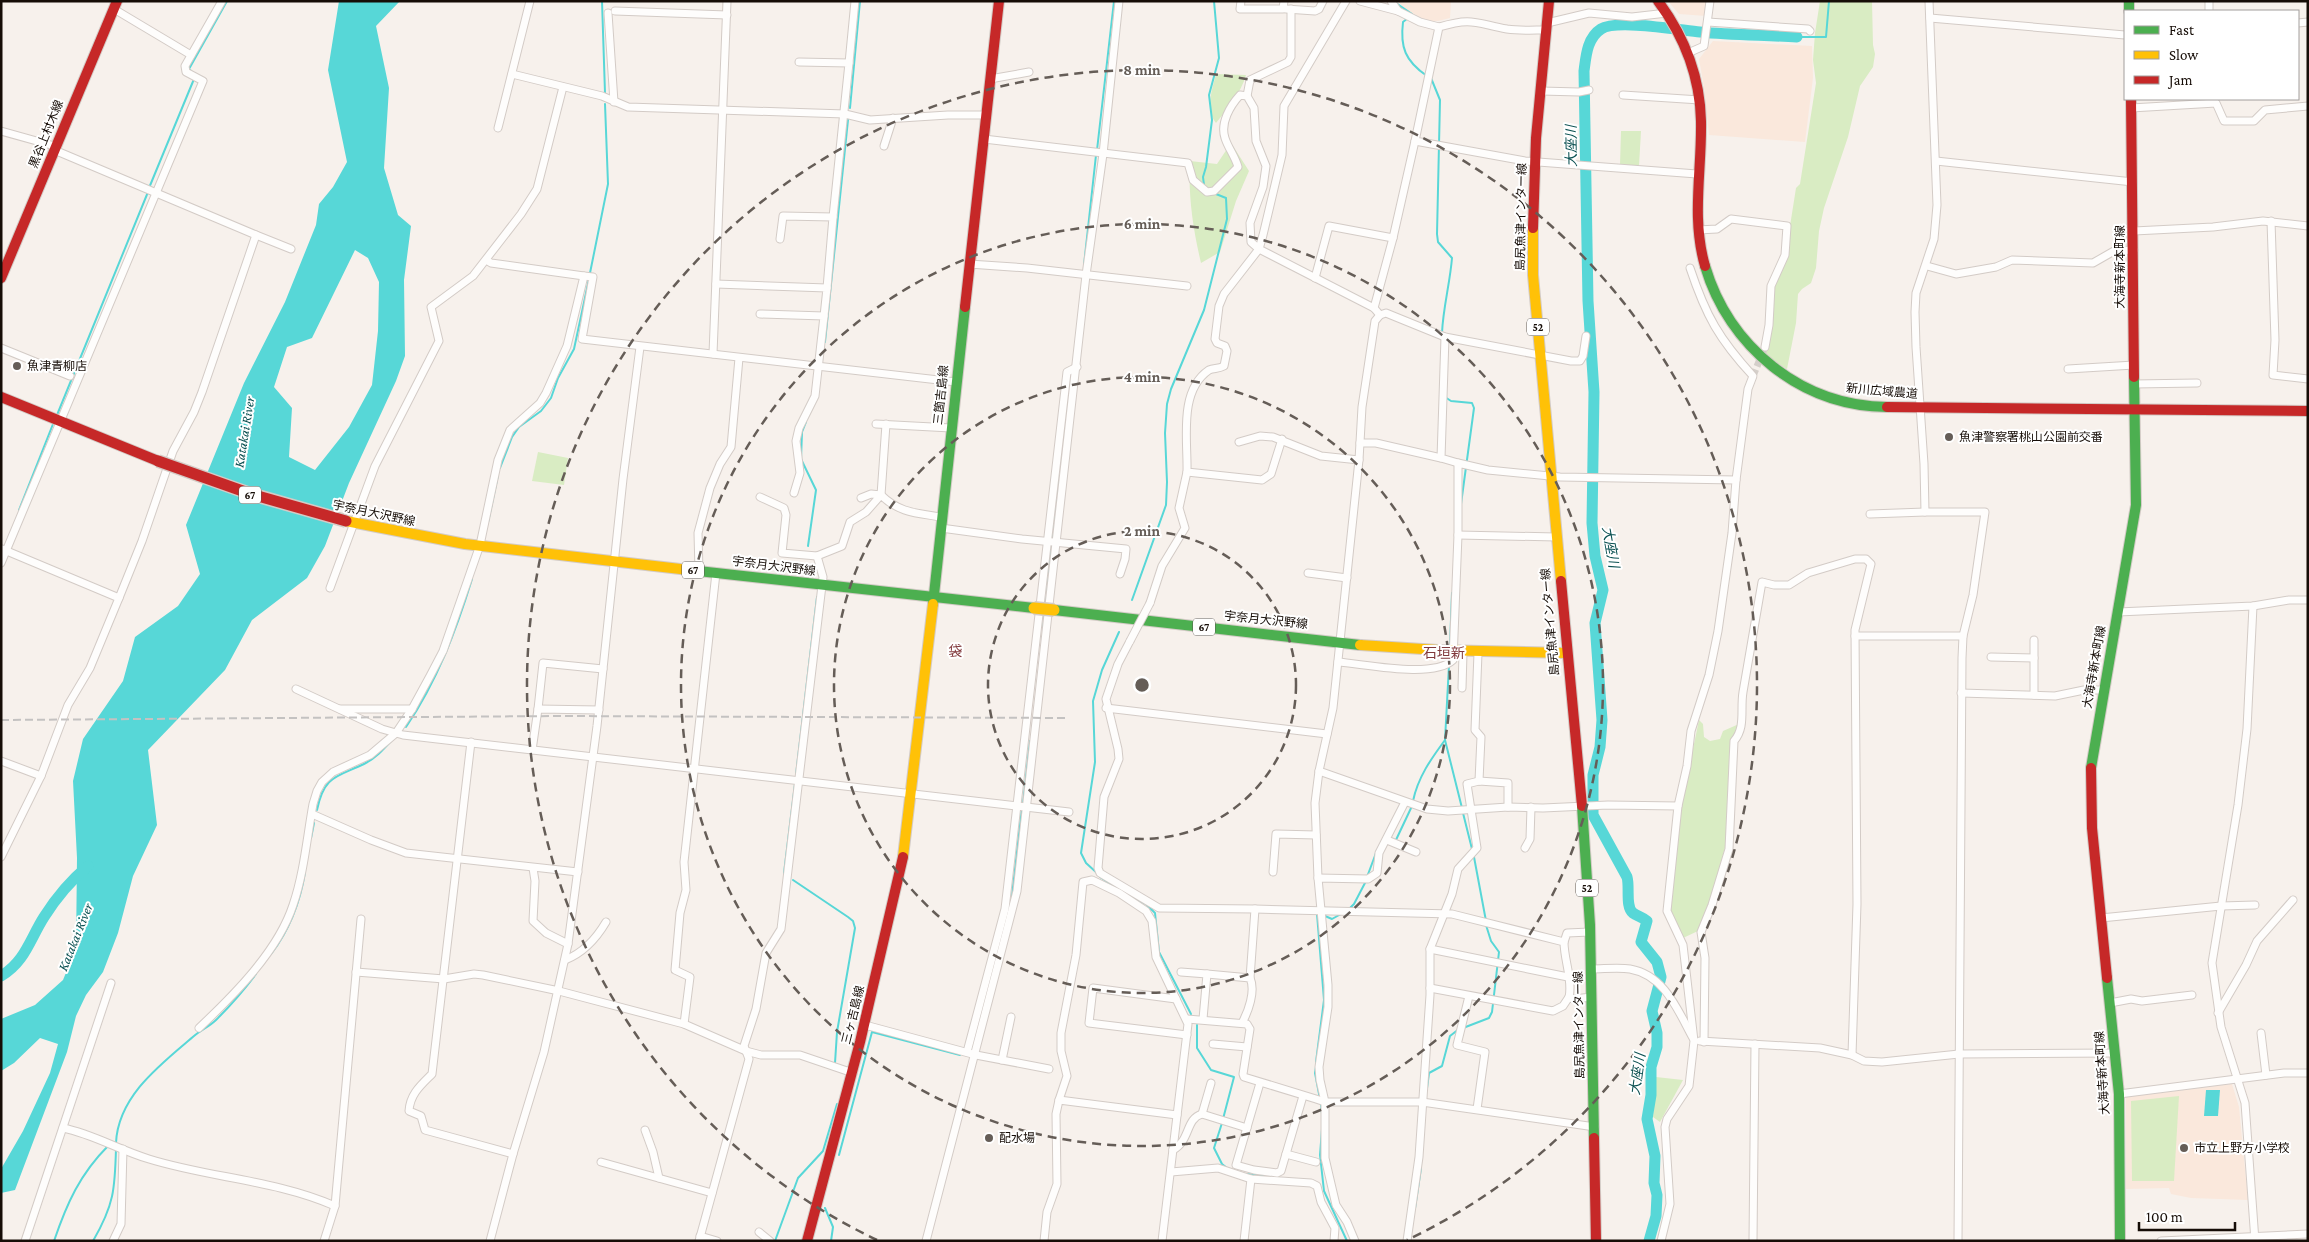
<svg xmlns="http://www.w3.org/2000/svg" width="2309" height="1242" viewBox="0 0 2309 1242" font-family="'Crimson Pro','Noto Sans JP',serif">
<rect width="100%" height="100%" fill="#f7f1ec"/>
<g fill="#fae8dc">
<path d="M1397,1H1451L1450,18L1438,21H1427L1407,10Z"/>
<path d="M1668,1H1707L1706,16L1679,14Z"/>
<path d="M1713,41L1812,46L1813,78L1805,142L1709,135L1704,87L1699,59Z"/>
<path d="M2232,1084L2239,1107L2248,1200L2191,1198L2171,1194L2169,1188L2126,1189V1097Z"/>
</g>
<g fill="#d9ecc3">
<path d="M1820,1H1872L1873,45L1875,54L1873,67L1860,86L1848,137L1824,208L1819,231L1816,268L1811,283L1802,289L1798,294L1796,323L1787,369L1763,354L1767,344L1773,287L1790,226L1796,188L1800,184L1816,83L1813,60L1815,33Z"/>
<path d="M1216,74L1246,75C1241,93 1227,109 1216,123C1205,109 1212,90 1216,74Z"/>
<path d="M1621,131H1641L1639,166L1620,165Z"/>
<path d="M1231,143L1249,171L1236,201L1220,252L1201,263C1193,229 1188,196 1190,161L1217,164Z"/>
<path d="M538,452L568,458L564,485L532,481Z"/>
<path d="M1699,720L1703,724L1704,737L1710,741L1720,739L1723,731L1739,724L1738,730L1730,745L1731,765L1726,844L1706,915L1698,931L1683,938L1669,909L1681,806Z"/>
<path d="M1656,1077L1683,1080L1660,1122L1653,1117Z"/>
<path d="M2179,1096L2174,1181H2132L2131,1101Z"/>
</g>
<g fill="#57d7d7" fill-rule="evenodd">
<path d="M339,1H400L376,26L389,88L384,168L398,215L411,226L404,280L405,356L396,381L349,483L325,546L307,578L252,620L225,670L148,750L157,825L133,876L118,933L103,972L86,995L76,1016L67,1052L15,1190L1,1193V1169L23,1131L50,1073L58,1044L40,1038L14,1063L1,1071V1019L35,1005L63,980L76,948L77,858L73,781L83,739L123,681L135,637L178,606L200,574L186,525L244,383L285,302L316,225L319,204L333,187L347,162L328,70ZM355,250L368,258L379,282L378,331L372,385L349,427L315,470L289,457L292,408L274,387L287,347L312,338Z"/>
<path d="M2206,1090H2220L2218,1116H2204Z"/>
</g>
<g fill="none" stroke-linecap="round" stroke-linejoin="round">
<g stroke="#57d7d7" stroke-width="2">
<path d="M602,1L605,93"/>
<path d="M1396,3L1412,14"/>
<path d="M1408,18L1403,22C1400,47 1405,61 1427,76"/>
<path d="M1797,37H1826L1829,1"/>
<path d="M192,72L189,69L227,1"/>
<path d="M1431,78L1440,100L1437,234L1438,242L1452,258C1450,283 1443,308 1442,333"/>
<path d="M850,108L860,1"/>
<path d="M1097,150L1114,1"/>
<path d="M1204,185L1203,177L1206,167L1212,120L1209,95L1219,58L1214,1"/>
<path d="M149,188L194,79"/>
<path d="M1084,265L1096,155"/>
<path d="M590,273L608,184L605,104"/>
<path d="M825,342L848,120"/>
<path d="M1445,397L1451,401L1472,403L1474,408L1461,504"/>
<path d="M57,415L148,192"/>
<path d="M806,422L802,432L801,459L816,490L808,546"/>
<path d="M500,468L512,437L519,427L541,411L551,398L558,378L574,349L589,279"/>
<path d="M19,510L53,424"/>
<path d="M488,522L498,475"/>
<path d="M1053,540L1060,476"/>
<path d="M1132,600L1166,505L1167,482L1165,433L1167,404L1171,389L1204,310L1227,219L1226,198L1216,194"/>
<path d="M1046,605L1052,545"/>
<path d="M1043,630L1045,612"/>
<path d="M1450,645L1452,593"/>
<path d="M1449,665L1445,740L1462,808"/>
<path d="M406,727C437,681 456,631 472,579"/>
<path d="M796,775L817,597"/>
<path d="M1413,801C1418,777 1431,759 1445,740"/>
<path d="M1023,804L1030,741"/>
<path d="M317,810C324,775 337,777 364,764C376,758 383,750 391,741"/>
<path d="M1463,813L1472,849"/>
<path d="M311,838L314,823"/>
<path d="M1395,842L1412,806"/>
<path d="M1474,857L1486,921"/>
<path d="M784,873L795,784"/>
<path d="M1097,873L1086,863L1081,853L1095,762L1093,701L1102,670L1119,632"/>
<path d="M1100,877L1117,888"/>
<path d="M1367,877L1376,853"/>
<path d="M793,880L848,917L853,921L855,928L837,1032L835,1063"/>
<path d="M1123,892L1146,904L1155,913L1159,952L1191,1014"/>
<path d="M1012,896L1022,808"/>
<path d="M1349,909L1354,904L1366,881"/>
<path d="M1325,916L1332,919L1341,914"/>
<path d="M271,954C290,929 300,903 305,872"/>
<path d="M981,1014L995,961"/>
<path d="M1197,1025V1048L1211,1070L1234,1077L1223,1119"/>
<path d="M1463,1028L1489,1018L1492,1012L1499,952L1491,941L1486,925"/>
<path d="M1316,1062L1324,1000L1317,914L1320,915"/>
<path d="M1316,1067L1315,1073L1320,1099"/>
<path d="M1427,1088L1429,1073L1442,1066L1450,1036L1459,1029"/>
<path d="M1321,1104L1322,1114"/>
<path d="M1222,1123L1214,1148L1222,1164L1227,1168"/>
<path d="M1322,1129L1320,1155L1324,1191L1347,1241"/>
<path d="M116,1143C118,1096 161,1064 194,1036C201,1030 210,1026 216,1020C230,1006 244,990 256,974"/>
<path d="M839,1155L872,1032L960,1055"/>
<path d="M1246,1174L1278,1177"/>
<path d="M825,1208L833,1227L831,1241"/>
<path d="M1415,1208L1421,1168"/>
<path d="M54,1241C67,1203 80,1174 108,1146"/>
<path d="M93,1241C114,1205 115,1189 116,1148"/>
<path d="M775,1241L798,1178L823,1151L837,1104"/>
</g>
<g stroke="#57d7d7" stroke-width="11">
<path d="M1,976C25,962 30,939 44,917C56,898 70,881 88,866"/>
<path d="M1649,1241L1656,1216L1657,1195L1654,1183L1655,1156L1647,1119L1651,1095V1067L1657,1047V1033L1652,1011L1661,977L1657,962L1641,942L1647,921C1642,917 1637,916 1633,913C1625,907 1630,887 1627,877L1593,815V775L1600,747L1602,720L1595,623L1603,590L1595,556L1592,523L1594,392L1588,301L1584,71C1586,56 1587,38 1601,29C1616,19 1679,30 1700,32C1732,35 1764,35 1797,37"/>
</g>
<path stroke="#d5cfca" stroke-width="7" stroke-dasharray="7 3.5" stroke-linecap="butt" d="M1753,376L1765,347"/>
<g stroke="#d3cbc6" stroke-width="9">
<g id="street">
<path d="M1241,1L1240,9H1283L1284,1"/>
<path d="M1360,1L1398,11L1420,22L1439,27"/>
<path d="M1391,1L1398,11"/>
<path d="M1929,1L1937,205L1934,239L1916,293L1915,312L1916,347L1924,464L1925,512H1985L1973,595L1963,636L1962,658L1958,1241"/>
<path d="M2209,1V11"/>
<path d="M114,9L191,55"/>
<path d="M1286,9L1315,11L1319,9L1323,1"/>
<path d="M615,11L727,15"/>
<path d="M608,13L614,102"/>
<path d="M1930,18L2125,35"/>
<path d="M1708,22L1808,29L1810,31"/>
<path d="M1547,23L1589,13L1632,17L1667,13"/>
<path d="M2298,23L2308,22"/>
<path d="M1546,30C1534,30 1520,31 1507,29C1475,23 1472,17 1439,27L1415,141L1525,161L1697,174"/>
<path d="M1688,53L1704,46L1710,1"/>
<path d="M799,62L849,63L833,217"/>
<path d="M849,63L855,1"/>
<path d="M512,74L602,96L628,107L845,114L870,120L948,115H986"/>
<path d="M990,79L1029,72"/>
<path d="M1541,91L1579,92L1589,90"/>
<path d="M1623,95L1700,100"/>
<path d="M1247,96L1250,80L1288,62L1291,57V9"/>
<path d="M2131,108L2216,103L2224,121H2254L2265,110L2308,106"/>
<path d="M498,128L530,1"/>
<path d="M1,131L51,145L59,152L256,235L202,392L194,412L173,451L142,541L119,598"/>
<path d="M984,139L1188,163L1193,180L1207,192L1214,191L1238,167C1235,156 1228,148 1225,138C1220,123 1230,106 1240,95L1247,96L1254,108L1256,141L1266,166L1263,187L1250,223L1251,242L1259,249L1374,308L1380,315"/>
<path d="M884,146L893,118"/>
<path d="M1936,161L2133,182"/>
<path d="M2271,221L2275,340L2273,375L2308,379"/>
<path d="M1698,230L1717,229L1731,219L1787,226L1785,255L1771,286L1769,325L1765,347"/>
<path d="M2134,231L2213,227L2263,221L2308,226"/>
<path d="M256,235L291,249"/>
<path d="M780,239L783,216L833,217L827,288"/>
<path d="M969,264L1027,268L1187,286"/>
<path d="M1927,266L1956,274L1996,267L2012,260L2093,263L2114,251L2134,250"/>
<path d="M1690,268C1706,316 1719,339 1753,376L1748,389L1736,480"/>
<path d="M584,276L593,277L582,339L956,382"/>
<path d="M1315,278L1329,226L1393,238L1415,141"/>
<path d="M716,284L827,288L824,316"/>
<path d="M1374,308L1393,238"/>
<path d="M760,314L824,316L815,396L799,428L796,441L800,473L794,493"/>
<path d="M1586,336L1583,356L1580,361H1571L1445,337L1386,313L1380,315L1375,321L1362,407L1359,460L1333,708L1319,771L1427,809L1448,811L1508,807L1543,808L1608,805L1678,806L1667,911L1683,945L1694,1041L1689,1086L1667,1119L1665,1127L1670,1204L1661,1241"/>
<path d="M1445,337L1441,458L1458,463"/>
<path d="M1,348L70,376"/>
<path d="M713,354L727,1"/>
<path d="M2068,369L2134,365"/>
<path d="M2134,384L2197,383"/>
<path d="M876,424L951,428"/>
<path d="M1282,439L1271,474L1262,480L1187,472C1188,441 1178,391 1209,370C1214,368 1219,369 1224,366L1227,351L1225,346L1217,343L1215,339L1219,306L1224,294L1259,249L1263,235L1282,155L1284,106L1346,1"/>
<path d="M1239,442L1260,436L1273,437L1321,456L1359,460"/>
<path d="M1360,443H1376L1441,458"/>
<path d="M760,497L784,508L786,515L782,553L817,556"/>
<path d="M861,498L871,494L881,495L886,424"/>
<path d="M1870,514L1925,512"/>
<path d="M941,528L1022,539L1126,549L1125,559L1120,574"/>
<path d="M1458,535L1556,537"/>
<path d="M2,549L119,598L90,668L68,705L41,776"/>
<path d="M1,563L203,81L186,72L185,66L222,1"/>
<path d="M699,571L698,533L710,488L720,464L731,447L739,358"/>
<path d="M1308,573L1347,578"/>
<path d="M330,588L375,466L439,341L431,307L473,276L521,214L537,189L563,87"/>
<path d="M1150,603L1162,566L1185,528L1179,508L1187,472"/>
<path d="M2253,606L2247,729L2238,805L2212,963L2221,1027L2245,1103L2255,1241"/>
<path d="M2118,612L2253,606L2289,600H2308"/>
<path d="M1855,636H1963"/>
<path d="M1130,641L1118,664L1106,699L1118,749L1119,759L1104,797L1098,868L1100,873L1159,908L1255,909L1250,978"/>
<path d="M1478,653L1475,730L1481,737L1479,781"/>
<path d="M1991,657L2034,658"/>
<path d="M1338,662C1365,664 1433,679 1453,660L1458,535V463L1488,470L1560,477L1736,480L1732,533L1718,631L1709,675L1691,731L1687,766L1678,806"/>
<path d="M1462,688L1463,653"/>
<path d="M296,689L382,729L403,735L1069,812"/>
<path d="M1961,693L2055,696L2084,690H2103"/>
<path d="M2034,695V640"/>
<path d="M1106,708L1327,734"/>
<path d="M340,709H412"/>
<path d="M538,709L543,663L603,669"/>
<path d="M471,742L432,1074C421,1085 410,1094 409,1111L421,1116L425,1130L513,1154"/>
<path d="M532,750L538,709L599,710"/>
<path d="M1,761L41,776L1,857"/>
<path d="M312,814L371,840L406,853L578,872"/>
<path d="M1387,840L1416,852"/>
<path d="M1525,848L1530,839L1531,807"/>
<path d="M533,868L535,881L533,921L546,933L568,944"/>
<path d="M1273,872L1276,834L1316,835"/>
<path d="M1318,878L1315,803L1319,771"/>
<path d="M1255,909L1452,914L1564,942C1564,960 1573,980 1569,997"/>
<path d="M2101,918L2221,906L2255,905"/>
<path d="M1564,942L1567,933L1590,932"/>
<path d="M1430,949L1568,977"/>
<path d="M565,960C583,953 596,939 606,922"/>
<path d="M1591,969C1604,969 1618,967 1630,969C1665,975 1678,1011 1693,1038"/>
<path d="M356,972L444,979L474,974L483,975L559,991L684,1024L746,1051L761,1055H800L853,1073"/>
<path d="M1181,972L1207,974L1203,1019"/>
<path d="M1207,974L1250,978C1256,991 1248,1012 1242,1023"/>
<path d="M1430,988L1553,1011L1563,1006L1569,997L1573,999L1592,997"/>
<path d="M1469,996L1457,1045L1485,1052L1477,1109"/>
<path d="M1176,999L1093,988L1089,1023L1187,1035"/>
<path d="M2110,1003L2131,999L2142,1001L2192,995"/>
<path d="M2218,1013L2246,965L2257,941L2293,900"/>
<path d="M1187,1019L1247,1024L1250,1029L1243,1074L1244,1077L1316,1099L1325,1102H1422L1595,1127"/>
<path d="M684,1024L690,977L675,970L680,913L686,890L684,862L716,573"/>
<path d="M865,1025L976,1055L1049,1069"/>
<path d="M199,1028C234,995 278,951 293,905C304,873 307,837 313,804L317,791L322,782L333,772L370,755L396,733L412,709L430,676L443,651L480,545L498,460L510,430L540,403L546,393L567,346L584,276L491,263L486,260"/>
<path d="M2261,1033L2266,1075"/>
<path d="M1700,1041L1820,1048L1852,1055L1864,1061L1882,1062L1959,1054L2115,1053"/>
<path d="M1704,1042L1705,958L1701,932L1712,905L1729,849L1734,741C1746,727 1740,710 1743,692L1762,582L1774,585H1789L1808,573L1855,559H1866L1871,564L1855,630L1857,904L1852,1055"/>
<path d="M1213,1044L1247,1047"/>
<path d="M967,1052L1005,909L1067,372L1077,367"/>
<path d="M1002,1060L1011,1017"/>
<path d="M1260,1083L1236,1165L1254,1170L1277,1173L1281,1171L1303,1096"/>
<path d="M2119,1094L2284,1073H2308"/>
<path d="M1059,1100L1067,1076L1061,1051V1033L1076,955L1083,882L1092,880L1119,893L1146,911L1152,921L1156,957L1188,1024L1162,1241"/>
<path d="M1202,1114L1211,1083"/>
<path d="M63,1128C93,1134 119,1150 149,1159C210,1178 276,1180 335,1206"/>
<path d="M645,1130L653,1152L659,1178"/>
<path d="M1173,1150C1191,1140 1185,1119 1202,1114L1247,1128"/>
<path d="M1286,1154L1316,1162"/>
<path d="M601,1162L712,1193"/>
<path d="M1171,1172L1218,1168L1251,1179L1311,1183L1317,1186L1321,1202L1335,1228L1334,1241"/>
<path d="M759,1232L770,1241"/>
<path d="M700,1236L717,1241"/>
<path d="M25,1241L111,983"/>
<path d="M113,1241L121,1224L123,1149"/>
<path d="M324,1241L335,1206L361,919"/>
<path d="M490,1241L513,1154L544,1052L568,944L597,726L623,479L640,347"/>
<path d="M699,1241L749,1059L744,1046L756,1009L766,953L781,929L823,577L817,556L842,546L850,522L866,512L881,495C899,513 917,513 941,517"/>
<path d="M926,1241L1017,891L1086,275L1103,154L1119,1"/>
<path d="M1044,1241L1047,1212L1057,1184L1056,1114L1059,1100L1177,1115"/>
<path d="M1244,1241L1251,1179"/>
<path d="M1355,1241L1347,1222L1336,1205L1325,1158V1102L1320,1080L1319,1067L1328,1007V985L1318,878L1368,879L1377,873L1379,853L1405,802"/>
<path d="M1407,1241L1419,1157L1430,995V949L1452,894L1458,869L1477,848L1467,784L1479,781L1508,783V807"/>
<path d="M1753,1241L1755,1044"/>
<path d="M2161,1241L2308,1234"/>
</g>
</g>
<g stroke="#d3cbc6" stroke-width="12">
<g id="fast">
<path d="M2129,1V11"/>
<path d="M1705,266C1729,347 1801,406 1887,407"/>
<path d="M689,570L1034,608"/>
<path d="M933,604L965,307"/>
<path d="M1054,610L1360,645"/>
<path d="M2091,768L2136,505L2134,377"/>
<path d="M1582,806L1590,925L1594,1138"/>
<path d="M2107,978L2119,1094L2120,1241"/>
</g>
</g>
<g stroke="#d3cbc6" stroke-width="12">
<g id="slow">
<path d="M1533,228V275L1561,581"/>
<path d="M346,521L465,544L689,570"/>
<path d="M1360,645L1438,650L1566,653"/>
<path d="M903,857L933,604"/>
</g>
</g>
<g stroke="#d3cbc6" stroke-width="12">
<g id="jam">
<path d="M1658,1C1684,36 1700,77 1701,121C1702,171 1691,217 1705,266"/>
<path d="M2131,99L2134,377"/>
<path d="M1533,228L1536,138L1549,1"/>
<path d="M1,278L117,1"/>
<path d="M965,307L999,1"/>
<path d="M1,397L158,461"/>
<path d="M1887,407L2308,411"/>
<path d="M1561,581L1582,806"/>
<path d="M2091,768L2092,828L2107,978"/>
<path d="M1594,1138L1596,1241"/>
<path d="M807,1241L860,1042L903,857"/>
</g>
</g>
<use href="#street" stroke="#fefdfc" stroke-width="7"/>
<use href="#fast" stroke="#4caf50" stroke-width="10"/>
<use href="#slow" stroke="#ffc107" stroke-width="10"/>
<use href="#jam" stroke="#c62828" stroke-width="10"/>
<path stroke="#c4c2c1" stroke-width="2" stroke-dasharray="8 4" stroke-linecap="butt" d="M1,720L560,716L1068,718"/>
<g stroke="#d3cbc6" stroke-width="9" stroke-linecap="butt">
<path id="street-bridge" d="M1130,641L1150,603"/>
</g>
<g stroke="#d3cbc6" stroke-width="14" stroke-linecap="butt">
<path id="slow-bridge" d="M1034,608L1054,610"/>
</g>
<g stroke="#d3cbc6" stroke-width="14" stroke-linecap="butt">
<path id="jam-bridge" d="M158,461L251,494L346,521"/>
</g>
<use href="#street-bridge" stroke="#fefdfc" stroke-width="7"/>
<use href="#slow-bridge" stroke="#ffc107" stroke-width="11"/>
<use href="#jam-bridge" stroke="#c62828" stroke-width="11"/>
</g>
<g fill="none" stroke="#655d57" stroke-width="2.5" stroke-dasharray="9 6">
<circle cx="1142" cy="685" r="154"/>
<circle cx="1142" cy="685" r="308"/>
<circle cx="1142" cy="685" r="461"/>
<path d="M877 1240A615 615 0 1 1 1407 1240"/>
</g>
<g fill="#655d57" stroke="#fff" stroke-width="2">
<circle cx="17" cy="366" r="5"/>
<circle cx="1949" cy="437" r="5"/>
<circle cx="989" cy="1138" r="5"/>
<circle cx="2184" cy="1148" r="5"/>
</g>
<g text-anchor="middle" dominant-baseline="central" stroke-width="4" stroke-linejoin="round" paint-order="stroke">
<g fill="#fff" stroke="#5c5651" stroke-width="1">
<rect x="1527" y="318.5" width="22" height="17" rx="4"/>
<rect x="239" y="486.5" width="22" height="17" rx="4"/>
<rect x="682" y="561.5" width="22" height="17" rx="4"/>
<rect x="1193" y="618.5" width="22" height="17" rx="4"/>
<rect x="1576" y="879.5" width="22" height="17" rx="4"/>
</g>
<g font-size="11" font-weight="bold" fill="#160d07">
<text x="1538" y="327">52</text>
<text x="250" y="495">67</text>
<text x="693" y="570">67</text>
<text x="1204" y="627">67</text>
<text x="1587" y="888">52</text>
</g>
<g font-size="12" fill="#160d07" stroke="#fff">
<text transform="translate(46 134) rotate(-68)">黒谷上村木線</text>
<text transform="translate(1521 217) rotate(-89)">島尻魚津インター線</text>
<text transform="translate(2120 267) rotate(-90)">大海寺新本町線</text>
<text transform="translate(1882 391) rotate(5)">新川広域農道</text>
<text transform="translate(941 395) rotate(-84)">三箇吉島線</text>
<text transform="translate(374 513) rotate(12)">宇奈月大沢野線</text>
<text transform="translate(774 566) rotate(7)">宇奈月大沢野線</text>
<text transform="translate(1266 620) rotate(6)">宇奈月大沢野線</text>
<text transform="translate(1550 622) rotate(-95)">島尻魚津インター線</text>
<text transform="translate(2094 667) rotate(-80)">大海寺新本町線</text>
<text transform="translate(853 1015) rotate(-76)">三ヶ吉島線</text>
<text transform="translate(1579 1025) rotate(-91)">島尻魚津インター線</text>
<text transform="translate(2102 1073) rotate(-94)">大海寺新本町線</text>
</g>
<g font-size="12" fill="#160d07" stroke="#fff" text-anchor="start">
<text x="27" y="366">魚津青柳店</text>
<text x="1959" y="437">魚津警察署桃山公園前交番</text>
<text x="999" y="1138">配水場</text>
<text x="2194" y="1148">市立上野方小学校</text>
</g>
<g font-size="14" font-style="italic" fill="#0a5051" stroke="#fff">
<text transform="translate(1571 146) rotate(-91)">大座川</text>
<text transform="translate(244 432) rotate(-81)">Katakai River</text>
<text transform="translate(1611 547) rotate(80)">大座川</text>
<text transform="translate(75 937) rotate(-68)">Katakai River</text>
<text transform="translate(1637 1074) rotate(-82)">大座川</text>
</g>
<g font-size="14" fill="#81393c" stroke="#fff">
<text x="955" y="651">袋</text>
<text x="1444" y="653">石垣新</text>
</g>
</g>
<circle cx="1142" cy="685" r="8" fill="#655d57" stroke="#fff" stroke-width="2.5"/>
<g font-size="15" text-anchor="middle" font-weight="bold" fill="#655d57" stroke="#fff" stroke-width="4" stroke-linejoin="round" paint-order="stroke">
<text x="1142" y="75">8 min</text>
<text x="1142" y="229">6 min</text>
<text x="1142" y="382">4 min</text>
<text x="1142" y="536">2 min</text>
</g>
<rect width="2309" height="1242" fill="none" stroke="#160d07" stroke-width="5"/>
<rect x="2124" y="10" width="175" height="90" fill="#ffffff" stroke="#a29e9c"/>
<rect x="2134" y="26" width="25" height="8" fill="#4caf50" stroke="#a29e9c"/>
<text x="2169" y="35" font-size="15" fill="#160d07">Fast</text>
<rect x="2134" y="51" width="25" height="8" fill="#ffc107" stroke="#a29e9c"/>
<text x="2169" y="60" font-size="15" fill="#160d07">Slow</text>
<rect x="2134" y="76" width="25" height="8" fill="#c62828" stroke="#a29e9c"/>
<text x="2169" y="85" font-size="15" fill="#160d07">Jam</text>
<path d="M2139 1222v8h96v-8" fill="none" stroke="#160d07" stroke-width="2.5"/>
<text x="2146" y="1222" font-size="15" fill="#160d07" stroke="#ffffff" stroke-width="4" paint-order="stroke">100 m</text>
</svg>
